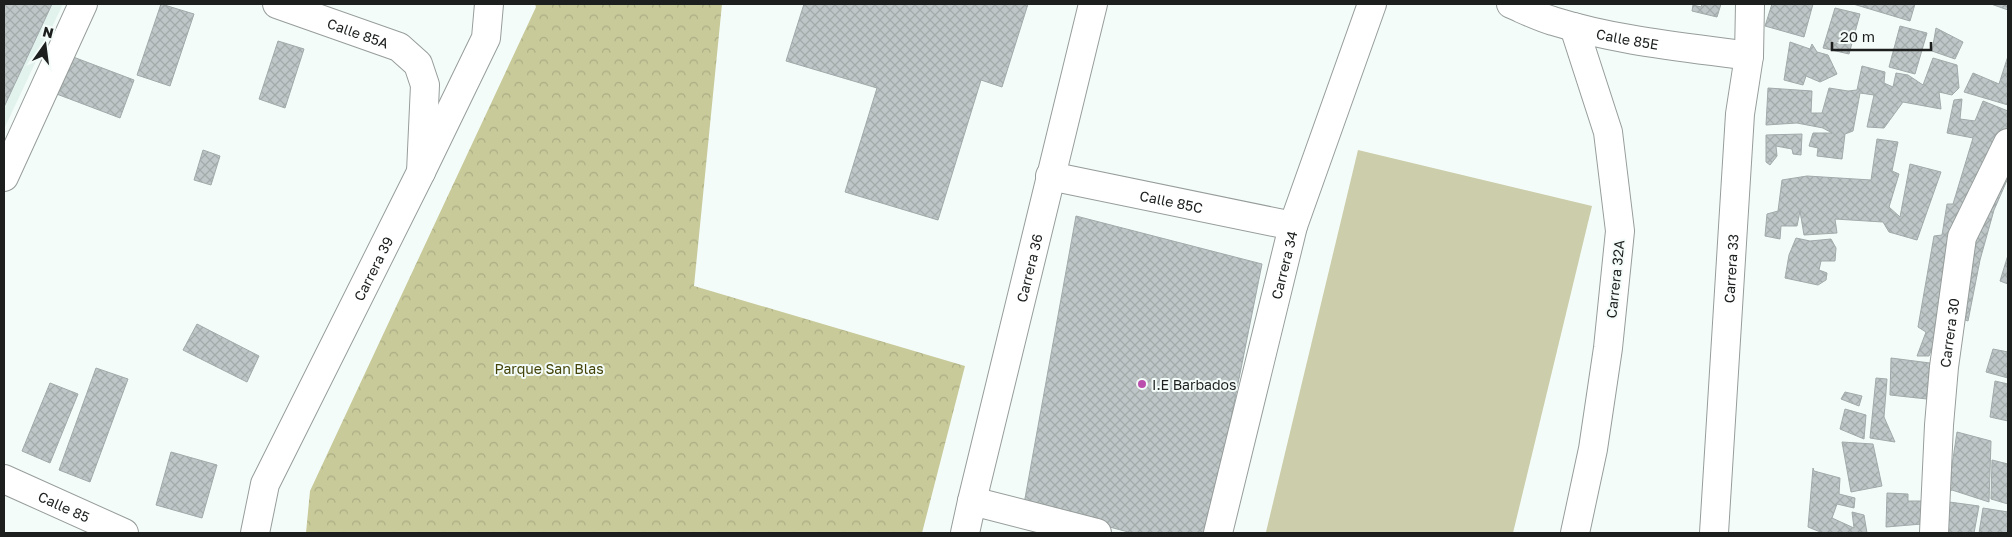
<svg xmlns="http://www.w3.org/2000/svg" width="2012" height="537" viewBox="0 0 2012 537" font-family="'Golos Text',sans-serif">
<defs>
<pattern id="forest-crowns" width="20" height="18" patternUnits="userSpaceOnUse" patternTransform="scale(1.25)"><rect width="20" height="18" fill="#c8ca9a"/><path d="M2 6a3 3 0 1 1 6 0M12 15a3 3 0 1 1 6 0" fill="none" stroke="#abad84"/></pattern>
<pattern id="building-cross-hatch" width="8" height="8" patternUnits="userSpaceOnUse" patternTransform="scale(1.25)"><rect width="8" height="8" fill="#bec6c7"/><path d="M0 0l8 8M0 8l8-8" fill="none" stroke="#a3aaaa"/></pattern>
</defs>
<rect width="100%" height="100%" fill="#f4fcf9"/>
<path fill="#e2f2ed" d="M4,4H63L4,129Z"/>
<path fill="#cccdaa" d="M1358,150L1592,206L1513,533H1272L1266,532Z"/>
<path fill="url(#forest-crowns)" d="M535,4H722L694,286L965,366L922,533H306L310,491L536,7Z"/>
<g fill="url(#building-cross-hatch)" stroke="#a1a9aa">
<path d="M4,4H52L4,107Z"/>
<path d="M161,4L194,14L170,86L137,75Z"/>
<path d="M804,4H1028L1002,87L981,80L938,220L845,192L877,88L786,61Z"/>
<path d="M1702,4H1721L1717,17L1692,11L1693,5L1701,7Z"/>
<path d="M1772,4H1813L1804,37L1765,26Z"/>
<path d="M1853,4H1915L1910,21Z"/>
<path d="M1991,4H2008V10Z"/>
<path d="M1835,8L1860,14L1849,54L1823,48Z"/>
<path d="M1900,26L1927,33L1915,74L1889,67Z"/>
<path d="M1936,28L1963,42L1955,59L1932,51Z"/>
<path d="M278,41L304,49L285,108L259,99Z"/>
<path d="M1790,42L1810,49L1812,44L1817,52L1828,55L1837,74L1820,82L1806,76L1803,85L1784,80Z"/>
<path d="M68,55L134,80L120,118L54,93Z"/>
<path d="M2008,56V105L1964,92L1973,73L1999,84Z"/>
<path d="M1933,58L1957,65L1959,88L1952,95L1939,92L1941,109L1903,102L1884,128L1867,127L1874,95L1860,93L1853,131L1845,134L1842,159L1817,156L1818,148L1809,146L1813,133H1832L1823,128L1797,123L1766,125L1768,88L1812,91L1811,113H1822L1829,88L1848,91L1857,90L1862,66L1885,72L1884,83L1893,87L1896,73L1908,75L1923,85Z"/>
<path d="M1962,99L1960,119L1975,121L1983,101L2008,111V178L1994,210L1980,260L1968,321L1957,317L1949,304L1929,356H1917L1926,332L1918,327L1934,236L1942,235L1947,204H1953L1973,138L1947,133L1954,100Z"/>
<path d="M1802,134L1801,155L1793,154L1792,149L1776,146L1777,156L1770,165L1766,162V135Z"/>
<path d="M1877,139L1898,142L1892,171L1899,174L1889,207L1900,217L1910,164L1941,172L1917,240L1889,232L1883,222L1835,219L1837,233L1804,235L1800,211L1797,226H1781L1780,239L1765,236L1767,214L1778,211L1782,180L1807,176L1871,180Z"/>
<path d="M203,150L220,156L211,185L194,180Z"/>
<path d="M1076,216L1262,264L1208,533H1132L1024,504Z"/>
<path d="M1796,238L1810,241L1831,239L1836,248L1835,261H1821L1819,270L1827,273L1826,280L1818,285L1785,278L1789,255Z"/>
<path d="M2008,255V284L2000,281Z"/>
<path d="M197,324L259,356L247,382L183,350Z"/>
<path d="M1993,349L2008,352V378L1986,372Z"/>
<path d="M1891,358L1930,363L1927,399L1890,395Z"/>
<path d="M96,368L128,379L90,482L59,470Z"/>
<path d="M1876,378L1887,379L1884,417L1895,442L1870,438Z"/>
<path d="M1995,381L2008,384V421L1990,417Z"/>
<path d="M50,383L78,394L50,463L22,451Z"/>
<path d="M1845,392L1862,396L1859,406L1841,399Z"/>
<path d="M1845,409L1866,415L1864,439L1840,429Z"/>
<path d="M1957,432L1991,441L1989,502L1952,490L1942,495V489L1952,485L1951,472Z"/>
<path d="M1842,442L1873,444L1882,486L1851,492Z"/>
<path d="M171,452L217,465L202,518L156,505Z"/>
<path d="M1992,460L2008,464V504L1991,499Z"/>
<path d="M1813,468L1814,471L1840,478L1839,494L1855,498L1854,508L1837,504L1832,518L1854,528L1852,512L1864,515L1867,533H1823L1808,527Z"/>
<path d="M1887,493L1908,494V501H1924L1922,524L1886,527Z"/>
<path d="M1942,501L1979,506L1974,533H1936Z"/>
<path d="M1983,508L2008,512V533H1979Z"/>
</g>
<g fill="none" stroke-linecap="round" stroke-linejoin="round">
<g stroke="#969d9b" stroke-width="30">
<g id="minor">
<path id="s1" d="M277,4L399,47L418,64L425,85L421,172"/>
<path id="s2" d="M1511,4C1525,10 1539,17 1553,21C1617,41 1684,47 1749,56"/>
<path d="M1574,27L1608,132L1620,231L1608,348L1593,449L1575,533"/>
<path id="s3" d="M1050,176L1293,226"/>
<path d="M4,177L83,4"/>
<path id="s4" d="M4,479L124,533"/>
<path id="s5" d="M972,501L1093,4"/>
<path id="s6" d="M1714,533L1740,114L1749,56L1750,4"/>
<path id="s7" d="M1934,533L1939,425L1944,367L1962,237L2008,143"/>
</g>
</g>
<g stroke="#969d9b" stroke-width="30">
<g id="tertiary">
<path d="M965,533L972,501L1097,533"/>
<path id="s8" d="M1218,533L1293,226L1372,4"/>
</g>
</g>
<g stroke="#969d9b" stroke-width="30">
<g id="secondary">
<path id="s9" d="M255,533L265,484L421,172L486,38L489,4"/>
</g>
</g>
<use href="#minor" stroke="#fff" stroke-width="28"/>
<use href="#tertiary" stroke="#fff" stroke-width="28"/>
<use href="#secondary" stroke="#fff" stroke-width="28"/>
</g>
<circle fill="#bb4dac" stroke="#f4fcf9" stroke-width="2" cx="1142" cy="384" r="5"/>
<g text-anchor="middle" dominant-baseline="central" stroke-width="4" stroke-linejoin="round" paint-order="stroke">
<g font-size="14" fill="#1c1f1e" stroke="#f4fcf9">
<text stroke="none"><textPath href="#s1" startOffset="86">Calle 85A</textPath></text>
<text stroke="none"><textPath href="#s2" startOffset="122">Calle 85E</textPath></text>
<text stroke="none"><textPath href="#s3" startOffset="124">Calle 85C</textPath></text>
<text stroke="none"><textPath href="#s8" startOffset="276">Carrera 34</textPath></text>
<text stroke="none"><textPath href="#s5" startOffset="240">Carrera 36</textPath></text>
<text stroke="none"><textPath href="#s6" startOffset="265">Carrera 33</textPath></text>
<text stroke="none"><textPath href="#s9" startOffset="291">Carrera 39</textPath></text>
<text transform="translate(1615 279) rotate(-84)">Carrera 32A</text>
<text stroke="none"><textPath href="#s7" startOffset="201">Carrera 30</textPath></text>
<text stroke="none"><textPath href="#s4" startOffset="66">Calle 85</textPath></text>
</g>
<g font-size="14" fill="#434308" stroke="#f4fcf9">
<text x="549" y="368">Parque San Blas</text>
</g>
<g font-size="14" fill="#1c1f1e" stroke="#f4fcf9" text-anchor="start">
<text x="1152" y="384">I.E Barbados</text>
</g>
</g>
<rect width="2012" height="537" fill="none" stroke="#1c1f1e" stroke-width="10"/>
<g transform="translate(45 45) rotate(14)" stroke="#f4fcf9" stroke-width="4" paint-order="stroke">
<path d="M0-4L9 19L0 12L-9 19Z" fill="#1c1f1e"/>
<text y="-8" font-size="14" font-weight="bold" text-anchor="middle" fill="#1c1f1e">N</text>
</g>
<path d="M1832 42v8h99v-8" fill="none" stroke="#1c1f1e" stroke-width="2.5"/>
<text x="1840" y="42" font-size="15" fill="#1c1f1e" stroke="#f4fcf9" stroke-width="4" paint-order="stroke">20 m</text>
</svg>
